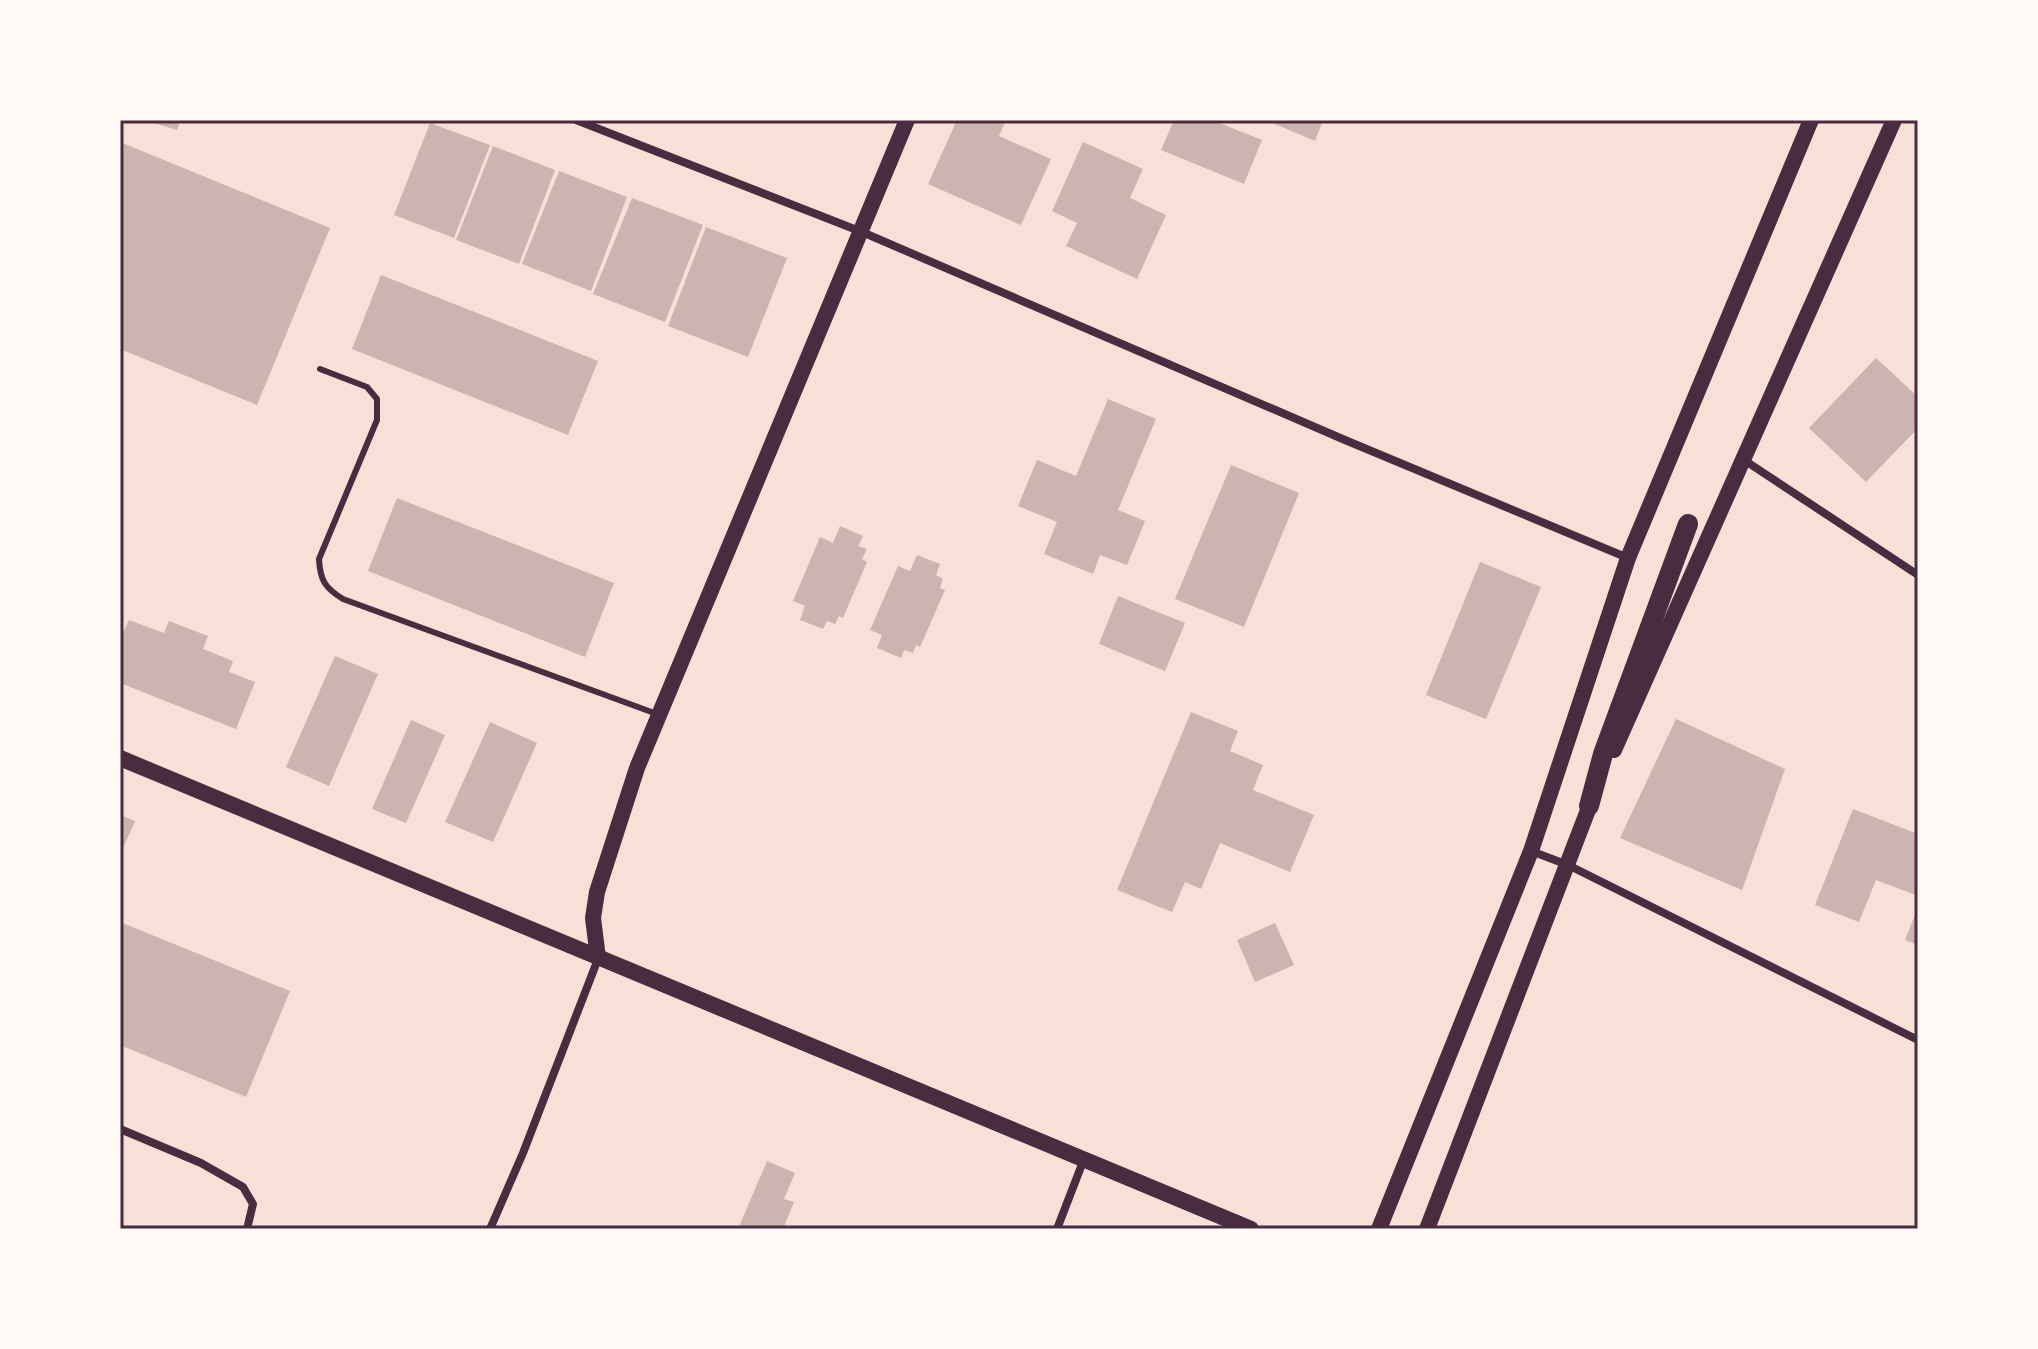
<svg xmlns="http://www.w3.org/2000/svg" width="2038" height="1349" viewBox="0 0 2038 1349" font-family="Arial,sans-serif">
<rect width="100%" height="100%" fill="#f7e1d7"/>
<g fill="#ccb4b1">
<path d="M144,120H181L177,130Z"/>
<path d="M957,120H1006L999,136L1051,159L1021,225L928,184Z"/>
<path d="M1174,120H1212L1262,140L1244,184L1161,150Z"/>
<path d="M1265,120H1323L1315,141Z"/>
<path d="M430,123L490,145L454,238L394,215Z"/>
<path d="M120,142L330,228L257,405L120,349Z"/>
<path d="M1083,142L1143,169L1130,198L1166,215L1137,279L1066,246L1077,223L1052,211Z"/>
<path d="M493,146L555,170L519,264L456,240Z"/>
<path d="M559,171L627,197L591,291L522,264Z"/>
<path d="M632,198L703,225L665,322L593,294Z"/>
<path d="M706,227L787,258L748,357L668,326Z"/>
<path d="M381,275L598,361L568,435L352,349Z"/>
<path d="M1876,358L1918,397V428L1866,482L1809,428Z"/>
<path d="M1108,399L1156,419L1118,510L1145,521L1127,565L1100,555L1093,574L1044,554L1057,522L1018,506L1037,460L1076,476Z"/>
<path d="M1231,465L1299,493L1244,627L1175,599Z"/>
<path d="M397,498L614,583L585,657L368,571Z"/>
<path d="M840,526L863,536L858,546L867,549L862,559L867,562L843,618L839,616L835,624L827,621L823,629L800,620L805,606L793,601L820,537L833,543Z"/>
<path d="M917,555L940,564L936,575L943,579L940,588L945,590L920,647L916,645L913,653L904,650L901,658L877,648L882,635L870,630L898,566L910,571Z"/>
<path d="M1480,562L1541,587L1486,719L1426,695Z"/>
<path d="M1118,596L1185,623L1165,671L1099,644Z"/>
<path d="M129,620L164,633L169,621L208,636L203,649L233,661L229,672L255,682L236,729L120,683V629L124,630Z"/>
<path d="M335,656L378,674L329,786L286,767Z"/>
<path d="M1191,712L1238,731L1230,751L1263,765L1253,790L1314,815L1290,872L1220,843L1201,889L1185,882L1172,912L1117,890Z"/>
<path d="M1676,719L1785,769L1742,890L1620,838Z"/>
<path d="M411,720L445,735L406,823L372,809Z"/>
<path d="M490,722L537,743L493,842L445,822Z"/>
<path d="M1853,809L1918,834V896L1876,880L1859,922L1815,905Z"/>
<path d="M120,815L135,821L120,855Z"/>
<path d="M1918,907V945L1905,940Z"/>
<path d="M120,922L290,991L246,1097L120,1045Z"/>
<path d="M1275,923L1294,965L1255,982L1237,940Z"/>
<path d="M767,1161L795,1173L784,1199L794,1202L783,1229H738Z"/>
</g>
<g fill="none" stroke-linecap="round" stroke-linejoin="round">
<path stroke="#4a2c40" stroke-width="6" d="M320,369L367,387L377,399V420L319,559C320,580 325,588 343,599L657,714"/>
<g stroke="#4a2c40" stroke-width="8">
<path d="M576,120L862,232L1345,440L1628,558"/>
<path d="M1744,460L1918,575"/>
<path d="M1531,851L1568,865L1918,1040"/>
<path d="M120,1129L201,1163L243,1187L253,1204L247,1229"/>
<path d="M490,1229L523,1153L598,959"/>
<path d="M1057,1229L1084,1159"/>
</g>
<g stroke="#4a2c40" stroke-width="16">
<path d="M1614,750L1894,120"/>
<path d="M120,758L1251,1229"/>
<path d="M598,958L593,918L597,892L637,768L907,120"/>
<path d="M1379,1229L1531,851L1628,558L1811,120"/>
<path d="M1427,1229L1593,797"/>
</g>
<path stroke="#4a2c40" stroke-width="20" d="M1589,806L1603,754L1688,524"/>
</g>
<rect width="2038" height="1349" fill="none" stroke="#fffaf5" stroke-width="244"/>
<rect x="122" y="122" width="1794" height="1105" fill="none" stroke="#4a2c40" stroke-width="3"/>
</svg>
